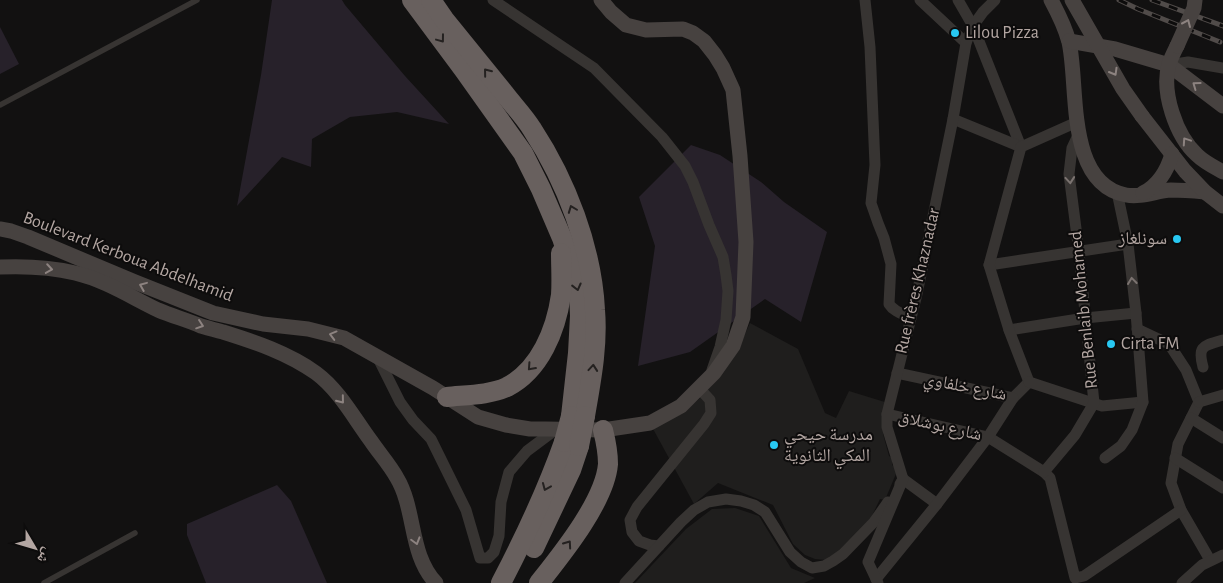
<svg xmlns="http://www.w3.org/2000/svg" width="1223" height="583" viewBox="0 0 1223 583" font-family="'Alegreya Sans','Noto Naskh Arabic',sans-serif">
<rect width="100%" height="100%" fill="#121111"/>
<g fill="#1f1e1d">
<path d="M750,323L798,349L825,413L836,418L849,391L888,403L885,432L883,434L889,456L892,458V465L898,469L885,500L880,499L870,520L838,554L826,560L815,559L805,555L793,544L773,505L718,483L694,504L652,427L681,414L699,399L720,375L738,349Z"/>
<path d="M735,508L759,516L791,568L815,578L804,583H635L686,529L712,509Z"/>
</g>
<g fill="#27212a">
<path d="M272,0H342L345,5L405,76L449,124L397,112L350,117L312,139L311,167L282,157L237,206L261,75Z"/>
<path d="M0,27L19,64L0,74Z"/>
<path d="M691,145L720,155L761,182L784,202L827,232L801,322L765,299L690,352L638,366L655,246L639,197Z"/>
<path d="M277,485L291,501L327,583H206L187,535V524Z"/>
</g>
<g fill="none" stroke-linecap="round" stroke-linejoin="round">
<g stroke="#373432" stroke-width="5.5">
<path d="M0,105L197,0"/>
<path d="M44,583L135,533"/>
</g>
<g stroke="#373432" stroke-width="11">
<path d="M493,0L594,68L662,137L685,166L693,182L709,225L723,257L726,275L728,291L726,320L720,347L712,370"/>
<path d="M865,0L870,47L875,165L871,203L878,223L884,238L891,264L889,304C894,312 903,314 911,318"/>
<path d="M920,0L966,43"/>
<path d="M958,0L973,26L1021,147"/>
<path d="M1169,65L1188,62L1223,68"/>
<path d="M953,119L1021,147"/>
<path d="M989,265L1128,244"/>
<path d="M1137,329L1169,344L1186,370L1199,402"/>
<path d="M1009,330L1085,318L1136,313"/>
<path d="M377,356L400,402L413,420L431,439L466,510L480,558H488L494,552L499,536L501,502L509,472L527,451L555,430"/>
<path d="M1203,367C1197,345 1204,346 1223,340"/>
<path d="M897,373L1013,398L1029,382"/>
<path d="M1029,382L1009,330L989,265L1021,147L1077,122"/>
<path d="M1029,382L1102,406L1143,402"/>
<path d="M1199,402L1178,444L1171,483L1181,510L1210,560"/>
<path d="M1199,402L1223,395"/>
<path d="M887,414L988,437L1044,472L1050,478L1075,578L1084,576L1181,510"/>
<path d="M1191,418L1223,438"/>
<path d="M1105,458L1121,446L1132,430L1143,402L1136,313L1128,244L1117,192"/>
<path d="M1175,458L1223,488"/>
<path d="M1044,472L1075,435L1094,403L1079,252L1069,174L1072,148L1079,133"/>
<path d="M900,484L903,479L937,504"/>
<path d="M659,546L650,545L639,541L632,532L630,520L637,507L704,424L711,413L710,400L699,388"/>
<path d="M876,579L937,504L988,437L1013,398"/>
<path d="M625,583L681,522L694,510L708,502L726,499L741,501L754,505L765,512L790,552L801,562L812,568L824,566L833,561L843,554L874,522L888,502"/>
<path d="M878,583L868,562L903,479L887,427V414L917,294L953,119L966,43L973,26L983,12L995,0"/>
<path d="M1182,583L1202,565L1223,555"/>
</g>
<g stroke="#474240" stroke-width="15">
<path d="M1051,0C1058,13 1065,27 1069,42C1079,86 1065,183 1126,195C1141,198 1156,191 1171,190C1183,190 1194,191 1205,192"/>
<path d="M1069,41L1115,49L1169,65L1223,106"/>
<path d="M1177,46C1174,52 1171,58 1169,64C1161,92 1176,136 1197,155C1204,162 1214,167 1223,172"/>
<path d="M1142,116L1185,171L1205,192L1223,206"/>
<path d="M1143,193C1159,185 1167,171 1172,154"/>
<path d="M0,229L11,231L28,237L135,282L213,313L263,324L308,329L344,338L433,388L478,417L506,425L530,429H546L603,430L650,423L681,406L714,373L733,346L743,317L746,242L740,156L733,90L723,68L715,55L704,41L693,33L683,29L646,30L626,25L611,12L601,0"/>
<path d="M0,267C25,266 51,267 75,273C105,280 131,297 158,310C172,316 187,320 201,326C208,328 215,330 223,332C255,342 288,353 316,373C339,390 354,418 371,441C379,453 390,465 397,478C416,510 409,555 436,583"/>
</g>
<g stroke="#68605e" stroke-width="20">
<path d="M412,0L464,70L523,153L541,189L562,238L579,290L580,316L578,353L571,416"/>
<path d="M431,0L444,19C464,44 484,68 504,93C513,105 524,116 532,129C566,181 592,248 595,310C598,346 591,381 585,416"/>
<path d="M447,397C465,395 490,395 507,387C540,370 556,330 561,295C562,281 561,267 561,253"/>
<path d="M534,548L571,470L579,446"/>
<path d="M501,583C525,537 547,490 564,442"/>
<path d="M539,583C562,554 605,501 608,464C608,452 606,442 603,430"/>
</g>
<g stroke="#504b49" stroke-width="5">
<g id="rail">
<path d="M1119,0L1138,9L1220,42"/>
<path d="M1152,0L1223,26"/>
</g>
</g>
<use href="#rail" stroke="#0d0c0c" stroke-width="3" stroke-dasharray="9" stroke-linecap="butt"/>
<g stroke="#474240" stroke-width="15">
<path d="M1072,0L1123,89L1142,116"/>
<path d="M1177,46L1194,8L1195,0"/>
</g>
<g stroke="#68605e" stroke-width="20">
<path d="M564,442L571,416"/>
<path d="M579,446L585,416"/>
</g>
</g>
<defs><path id="oneway-chevron" d="M-2-3.5L2.5 0L-2 3.5" fill="none" stroke-width="1.6" stroke-linecap="round" stroke-linejoin="round" transform="scale(1.25)"/></defs>
<g stroke="#8d8380">
<use href="#oneway-chevron" transform="translate(1187 23) rotate(-66)"/>
<use href="#oneway-chevron" transform="translate(1114 72) rotate(60)"/>
<use href="#oneway-chevron" transform="translate(1196 85) rotate(-144)"/>
<use href="#oneway-chevron" transform="translate(1186 141) rotate(-124)"/>
<use href="#oneway-chevron" transform="translate(49 269) rotate(9)"/>
<use href="#oneway-chevron" transform="translate(143 286) rotate(-158)"/>
<use href="#oneway-chevron" transform="translate(200 325) rotate(19)"/>
<use href="#oneway-chevron" transform="translate(333 335) rotate(-165)"/>
<use href="#oneway-chevron" transform="translate(341 400) rotate(51)"/>
<use href="#oneway-chevron" transform="translate(416 541) rotate(74)"/>
</g>
<g stroke="#242120">
<use href="#oneway-chevron" transform="translate(441 39) rotate(53)"/>
<use href="#oneway-chevron" transform="translate(487 72) rotate(-129)"/>
<use href="#oneway-chevron" transform="translate(572 209) rotate(-111)"/>
<use href="#oneway-chevron" transform="translate(577 287) rotate(76)"/>
<use href="#oneway-chevron" transform="translate(531 367) rotate(132)"/>
<use href="#oneway-chevron" transform="translate(593 368) rotate(-85)"/>
<use href="#oneway-chevron" transform="translate(546 487) rotate(113)"/>
<use href="#oneway-chevron" transform="translate(568 544) rotate(-55)"/>
</g>
<g stroke="#7b7370">
<use href="#oneway-chevron" transform="translate(1070 180) rotate(85)"/>
<use href="#oneway-chevron" transform="translate(1132 281) rotate(-97)"/>
</g>
<g fill="#28c8f2" stroke="#0d0c0c" stroke-width="2">
<circle cx="955" cy="33" r="5"/>
<circle cx="1177" cy="239" r="5"/>
<circle cx="1111" cy="344" r="5"/>
<circle cx="774" cy="445" r="5"/>
</g>
<g text-anchor="middle" dominant-baseline="central" stroke-width="4" stroke-linejoin="round" paint-order="stroke">
<g font-size="18" fill="#b3a6a2" stroke="#0d0c0c" text-anchor="start">
<text x="965" y="33">Lilou Pizza</text>
<text x="1167" y="239" text-anchor="end">سونلغاز</text>
<text x="1121" y="344">Cirta FM</text>
<text x="784" y="435">مدرسة حيحي<tspan x="784" dy="21">المكي الثانوية</tspan></text>
</g>
<g font-size="18" fill="#b3a6a2" stroke="#0d0c0c">
<text transform="translate(128 257) rotate(21)">Boulevard Kerboua Abdelhamid</text>
<text transform="translate(918 281) rotate(-77)">Rue frères Khaznadar</text>
<text transform="translate(1084 310) rotate(-96)">Rue Benlaib Mohamed</text>
<text transform="translate(965 387) rotate(11)">شارع خلفاوي</text>
<text transform="translate(940 426) rotate(13)">شارع بوشلاق</text>
</g>
</g>
<g transform="translate(35 548) rotate(128)" stroke="#0d0c0c" stroke-width="4" paint-order="stroke">
<path d="M0-4L9 19L0 12L-9 19Z" fill="#b3a6a2"/>
<text y="-8" font-size="14" font-weight="bold" text-anchor="middle" fill="#b3a6a2">ش</text>
</g>
</svg>
